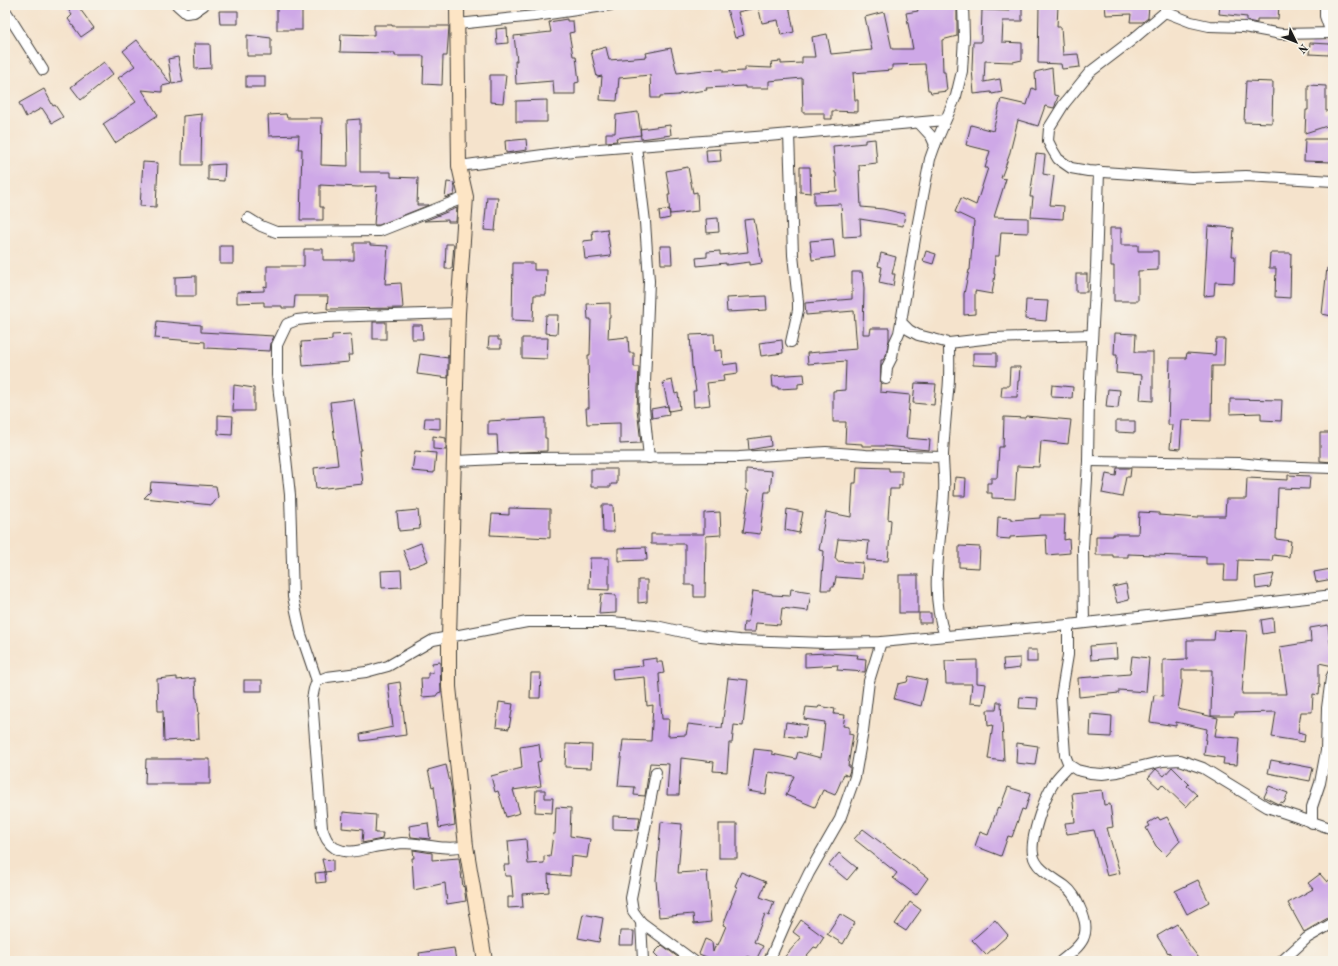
<svg xmlns="http://www.w3.org/2000/svg" width="1338" height="966" viewBox="0 0 1338 966" font-family="'Old Standard TT',serif">
<rect width="100%" height="100%" fill="#f7f3e8"/>
<filter id="ink" filterUnits="userSpaceOnUse"><feTurbulence type="fractalNoise" baseFrequency=".025" numOctaves="2"/><feDisplacementMap in="SourceGraphic" scale="8" xChannelSelector="R" yChannelSelector="G"/><feConvolveMatrix kernelMatrix="1 2 1 2 8 2 1 2 1" color-interpolation-filters="sRGB"/></filter>
<filter id="wash" filterUnits="userSpaceOnUse"><feTurbulence type="fractalNoise" baseFrequency=".012" numOctaves="4" result="noise"/><feDisplacementMap in="SourceGraphic" scale="16" xChannelSelector="R" yChannelSelector="G"/><feGaussianBlur stdDeviation="0.9" result="paint"/><feColorMatrix in="noise" values="0 0 0 0 0 0 0 0 0 0 0 0 0 0 0 0 0 1.4 0 .05"/><feComposite in="paint" operator="in"/></filter>
<g filter="url(#wash)">
<rect width="100%" height="100%" fill="#f5e3cc"/>
<g id="blocks">
<g fill="#cea8e7">
<path d="M65,5H77L94,28L81,37L68,19L72,15Z"/>
<path d="M726,5H754L755,8L738,12L744,35L735,38Z"/>
<path d="M758,5H789L794,32L781,35L778,20L762,23Z"/>
<path d="M916,5H957V36L942,40L943,72H945L947,91L931,93L930,90H928L925,64L892,65V70L853,73L855,100H858V112L832,111V119H824V113H803L802,78L769,81V88H745V86L706,88L707,90L679,94V95L660,96V98H651L650,75L619,78L617,101L600,100L602,76L597,77L591,51L606,47L609,60L647,57L646,53L671,48L677,73L704,70L723,69V72L745,71V67L772,68L771,62L781,61V64L802,63V57H815L812,37L827,34L831,54L872,50L865,17L884,12L892,49H913L906,13L918,11Z"/>
<path d="M1009,5H1022V21H1003L1002,42L1022,43V60L1013,62L985,61L984,82L1000,79L1002,92L992,94L991,92L974,94L972,69L973,42H981L982,10L1009,11Z"/>
<path d="M1039,5H1058L1057,27H1061L1063,55L1078,54L1080,67L1062,69L1061,64L1038,63Z"/>
<path d="M1105,5H1149L1148,18L1143,22H1130L1131,14L1106,15Z"/>
<path d="M1220,5H1279L1278,19H1257V23L1247,21V17L1219,14Z"/>
<rect x="277" y="7" width="25" height="23"/>
<path d="M219,11H238V24H220Z"/>
<path d="M567,19V21H573L574,32L569,33L573,56H576L579,82L575,83V94H554L553,81L516,84L515,61H517L514,36L551,32L549,22Z"/>
<path d="M374,25H392V26H449L447,56H443L442,85L423,84L424,56H395V53L340,52L341,34L374,35Z"/>
<path d="M507,28L508,43L497,44L496,29Z"/>
<path d="M247,35L271,38V56H247Z"/>
<path d="M137,40L171,84L162,86V92L142,90L158,115L115,143L103,124L136,102L118,78L135,66L123,51Z"/>
<path d="M1310,43L1330,44L1329,55L1309,54Z"/>
<path d="M194,44H210L211,68L195,69Z"/>
<path d="M178,57L183,82L172,84L168,59Z"/>
<path d="M104,62L113,74L81,100L71,87Z"/>
<path d="M1052,68L1054,95L1058,96L1055,106L1054,108L1045,106L1038,126L1018,120L1009,156L1001,178L1006,179L994,217L1028,218V233L1001,232L999,256H995L994,274H995L992,294L975,291V314L964,315V294L969,270H970L974,221L955,212L961,198L976,205L988,168H985L990,151L966,145L971,125L993,131L1001,99L1027,105L1032,88L1036,90L1035,72Z"/>
<path d="M490,75H506L503,103L490,102Z"/>
<rect x="246" y="76" width="19" height="11"/>
<path d="M1246,81L1273,82L1272,123L1244,122Z"/>
<path d="M1308,85L1326,86V111H1333V124L1305,133L1306,110H1308Z"/>
<path d="M44,89L53,106L55,105L63,117L52,123L42,108L26,117L19,103Z"/>
<path d="M547,100V122H516V101Z"/>
<path d="M638,112L641,135L616,138L617,141L606,142V133H615L616,115Z"/>
<path d="M202,114L201,165H182L183,116Z"/>
<path d="M286,114L287,118H322L321,165L348,166L347,120L360,119V172H391V177L418,178L417,205H429L379,225H374L377,186L358,187L320,185V207H323V220H300L302,149H298L299,135L269,136L268,115Z"/>
<path d="M670,125L671,135L641,139L640,129Z"/>
<path d="M526,139L527,150L506,153L505,141Z"/>
<path d="M875,139L877,163L859,165L861,207L883,209L905,214L903,226L860,219L861,236L843,237L841,204L814,205V192L837,191L836,173H835L833,146L865,143V140Z"/>
<path d="M1305,139H1333L1332,162L1304,161Z"/>
<path d="M720,149L721,161L707,162L706,150Z"/>
<path d="M1036,154L1045,155L1043,174L1054,176L1050,205L1064,206L1063,219L1031,217L1033,197H1030Z"/>
<path d="M143,162L158,163L156,207L140,206Z"/>
<path d="M225,164L224,181L208,180V165Z"/>
<path d="M688,167L693,193L697,192L698,211L670,214L668,195H670L666,171Z"/>
<path d="M800,167H810L811,193L800,192Z"/>
<path d="M447,182L454,183L455,188L454,195L445,198Z"/>
<path d="M487,197H498L495,231L484,230Z"/>
<path d="M457,208L456,222H448V220L424,221Z"/>
<path d="M669,209L670,218L660,220L659,211Z"/>
<path d="M718,218L719,232L707,233L706,219Z"/>
<path d="M754,219L762,263L750,265V262L726,265V263L697,266L696,258L707,257V252L720,251V255L748,252L744,220Z"/>
<path d="M1208,226L1234,228L1232,256H1235L1234,283L1215,282L1214,295L1204,296Z"/>
<path d="M1110,228H1121V245H1138V251H1158V270L1138,271V301H1114V266H1111V240H1110Z"/>
<path d="M607,229L611,256L585,259L583,241L593,240L592,231Z"/>
<path d="M833,239L835,257L812,260L810,241Z"/>
<path d="M354,243H370V245L388,246L385,284L401,283L403,308L327,309L328,296H295L294,308H282V306H264V302L237,303V292L264,291V286L267,287V266H304V249H323V260H354Z"/>
<path d="M446,244H454L452,269H445Z"/>
<rect x="220" y="246" width="13" height="18"/>
<path d="M660,246H671L672,264H661Z"/>
<path d="M926,251L936,254L933,264L923,261Z"/>
<path d="M881,253L896,257L892,274H895L893,286L879,283L882,267L878,266Z"/>
<path d="M1270,253H1291L1290,298L1275,297L1276,268H1269Z"/>
<path d="M513,263H534V270H547L546,295H534L533,321L512,320Z"/>
<path d="M1327,268L1333,269L1332,316L1322,314Z"/>
<path d="M852,272H862L864,288L863,334H870L871,328H889V340L886,355L883,360H881L880,392L910,395L906,438L930,440L929,450L884,446H862V444L845,443L846,422H833V391L845,390L846,361L808,364L807,353L857,349L854,311L806,315L805,303L852,299Z"/>
<rect x="1076" y="274" width="11" height="18"/>
<path d="M196,276V296H175V277Z"/>
<path d="M766,296L767,310L727,312L726,298Z"/>
<path d="M1026,300L1048,301L1046,321L1025,319Z"/>
<path d="M610,303V318H609L608,339L628,337L629,353H634V367H639L637,409L641,443L620,444V423L587,424L586,408H589L588,355H590L591,319H588L587,304Z"/>
<path d="M546,315H558L557,334L545,333Z"/>
<path d="M157,321L201,325V332L274,336L271,343L270,351L205,348V342L155,338Z"/>
<rect x="373" y="322" width="13" height="17"/>
<path d="M412,325H422L423,339H412Z"/>
<path d="M1115,333L1136,334L1135,352H1153V401L1140,400L1142,375L1116,373L1117,355H1114Z"/>
<path d="M351,334L353,355H348L349,362L303,366L301,342L332,340V335Z"/>
<path d="M714,334L715,351L722,350L723,365L737,363L738,373L723,375L724,381L707,383L710,405L694,407L693,391H696L692,366L690,335Z"/>
<path d="M489,337H498V340H501V348H488Z"/>
<path d="M522,338H548L547,359L522,358Z"/>
<path d="M1216,339H1225L1224,366H1212L1211,421L1182,420L1180,449L1170,448L1172,425H1168L1170,358H1186L1187,353L1215,355Z"/>
<path d="M782,340L783,353L761,356L759,343Z"/>
<path d="M973,353H997V366L973,365Z"/>
<path d="M420,354L448,358V354V378L417,374Z"/>
<path d="M1010,367H1020L1019,381H1018L1017,397H1001L1002,386H1009Z"/>
<path d="M804,374L805,383L798,384V388L778,389V387H773L772,376Z"/>
<path d="M672,380L675,394L678,393L680,409L669,411L663,382Z"/>
<path d="M915,383L936,384L934,405L913,403Z"/>
<path d="M234,385L254,388V411H233Z"/>
<path d="M1052,385L1073,387L1072,398L1051,397Z"/>
<path d="M1108,389L1120,390L1118,408L1106,407Z"/>
<path d="M354,399L361,450H359L363,484L316,489L314,468L338,465L330,402Z"/>
<path d="M1230,399L1282,400L1281,421L1261,420V413L1230,414Z"/>
<path d="M668,406L669,415L652,418L651,409Z"/>
<path d="M218,415L233,416L232,435L218,434Z"/>
<path d="M1026,416L1071,420L1068,444L1041,441L1039,467L1017,466L1015,499L992,498V493H987V483H991V478H997L999,447H1003L1004,417L1025,418Z"/>
<path d="M425,418H440V429L424,428Z"/>
<path d="M545,418V438H547V451L498,453L497,435H488V421Z"/>
<path d="M1116,421H1135V433L1116,432Z"/>
<path d="M1320,433H1333V462L1320,461Z"/>
<path d="M433,436L446,438V450L433,449Z"/>
<path d="M770,436L771,446L749,450L748,439Z"/>
<path d="M415,451L436,453L434,473L412,471Z"/>
<path d="M857,467L889,468V471H902V485H899V489H890L888,519L891,520L888,561L867,560L869,541L838,539L835,559H837V561L863,563L862,579L836,577L834,587H831V590H821L824,551L819,550L826,512L851,517L853,483H856Z"/>
<path d="M1117,468H1131L1130,477H1126L1122,497L1102,493L1106,474L1116,476Z"/>
<path d="M591,469H617V484H611V487H591Z"/>
<path d="M746,469L772,471L770,492H765L760,534L743,532L749,490H746Z"/>
<path d="M1288,475L1310,476L1309,489L1278,488L1276,539L1291,541L1289,557L1273,555L1272,561L1238,560L1237,580H1224L1225,564H1206V557L1128,554V557H1113V555H1096V536H1113V534H1138L1139,512L1159,513V515L1197,518V516H1225L1226,499H1246L1247,478L1288,480Z"/>
<path d="M955,477L966,478L965,496H954Z"/>
<path d="M151,482L216,486L218,497L212,505L144,498L150,492Z"/>
<path d="M602,505H613L614,532H603Z"/>
<path d="M509,508L550,509V538L490,535L492,514L509,515Z"/>
<path d="M787,509L803,512L799,533L785,530Z"/>
<path d="M418,510L420,529L399,531L397,512Z"/>
<path d="M720,512L721,535L706,536L705,597H694V585H685V544H651V534H704V513Z"/>
<path d="M1040,515H1065L1064,540L1069,539L1070,553L1047,555L1046,535L1010,537V539L997,538L998,517L1011,518V520L1040,518Z"/>
<path d="M421,543L428,561L410,568L403,550Z"/>
<path d="M959,546L980,547L979,568L959,567Z"/>
<path d="M646,547L647,560L618,561V548Z"/>
<path d="M590,558H609V590L589,589Z"/>
<path d="M1331,569L1333,579L1316,582L1314,572Z"/>
<path d="M401,570L402,587L382,588L381,571Z"/>
<path d="M1274,574L1270,587L1256,589L1255,577Z"/>
<rect x="899" y="575" width="19" height="38"/>
<path d="M638,580H647V602L638,603Z"/>
<path d="M1126,584L1129,600L1117,603L1113,587Z"/>
<path d="M791,589L811,592L808,611L782,608L780,625L756,623L755,632H743L744,622H748L753,591L772,594V595L790,596Z"/>
<path d="M601,594L616,595V613L599,614Z"/>
<rect x="919" y="613" width="12" height="10"/>
<path d="M1273,618L1274,632L1263,634L1261,620Z"/>
<path d="M1328,625L1333,666L1319,663V684H1320L1319,695L1313,694L1312,712H1301L1298,732L1305,734L1304,742L1272,737L1276,712L1235,713L1234,716H1211L1212,670H1182V683L1178,709L1218,718L1215,736L1239,738L1237,765L1223,764L1224,758L1204,755L1207,729L1176,722V726L1150,722L1154,695L1163,696V660L1187,659V640H1214L1215,630L1247,631L1242,694H1287L1280,647L1311,642L1310,628Z"/>
<path d="M1116,644L1117,658L1091,660L1090,646Z"/>
<rect x="1027" y="650" width="10" height="12"/>
<path d="M828,653L858,655L857,658L866,659L865,672L837,670L838,665L805,667V654Z"/>
<path d="M1132,656L1149,658L1146,692L1119,690V693L1079,697L1078,678L1130,674Z"/>
<path d="M657,658V662H662L664,673L659,674L662,719H669L668,736L686,735L688,724L722,728L728,678L748,680L743,726L734,725L732,743H729L727,772L713,771L714,762L681,758L679,795H667L669,764L650,763L645,796L634,795L635,787L618,786L623,740L651,741L653,705L647,706L645,677L613,680L612,669L643,666L642,660Z"/>
<path d="M1020,658V668L1004,670L1003,659Z"/>
<path d="M977,660V683L986,684L983,704L970,703L972,684H946L945,661Z"/>
<path d="M440,662L441,692L438,693L436,696L422,697L421,678H428V673H433L432,663Z"/>
<path d="M531,673H541L540,698H530Z"/>
<path d="M909,676L927,680L921,706L894,699L898,684L907,682Z"/>
<path d="M177,677V680L195,678L196,698H197L199,714H198L199,739L164,741L163,711H158L157,679Z"/>
<rect x="244" y="680" width="18" height="11"/>
<path d="M400,682L406,735L361,741L360,734L393,727L388,684Z"/>
<path d="M1020,697L1038,698L1037,709L1019,708Z"/>
<path d="M499,702L513,704L509,729L496,727Z"/>
<path d="M997,702H1001L1004,761L988,759L993,725L988,726L987,710H996Z"/>
<path d="M819,706L835,709L834,714L845,715L843,726L849,727V734L853,735L848,766H850V770L848,776L844,774L835,795L823,790L815,807L786,795L794,776L769,772L766,794L748,791L754,749L772,751V754L796,759L798,752L821,758L825,722L804,719L806,707L818,708Z"/>
<path d="M1091,714L1112,716L1111,737L1090,736Z"/>
<path d="M786,722L807,725L805,738L784,736Z"/>
<path d="M1017,743L1038,746L1035,765L1016,763Z"/>
<path d="M539,744L541,761L537,762L541,786L513,790L520,813L506,817L498,791L495,792L491,776L522,768L520,747Z"/>
<path d="M566,744L592,745L591,768L565,767Z"/>
<path d="M146,759H210V784H145Z"/>
<path d="M1271,760L1313,768L1310,781L1268,773Z"/>
<path d="M446,765L451,787L455,825L439,828L434,786L432,787L428,770Z"/>
<path d="M1172,767L1189,784L1187,786L1197,795L1186,807L1162,784L1159,788L1148,778L1156,769L1164,776Z"/>
<path d="M1269,786L1288,793L1284,803L1281,802L1280,805L1264,797Z"/>
<path d="M1008,787L1030,794L1025,810L1022,809L1012,837L1008,836L1001,856L975,846L980,832L988,835L998,807L1000,808Z"/>
<path d="M536,790H545V798H553L552,813L535,812Z"/>
<path d="M1102,790L1104,805L1110,804L1113,827L1107,828L1120,873L1107,876L1094,830L1067,834L1065,823L1075,822L1072,793Z"/>
<path d="M556,807L571,808L570,836L590,839L587,858L571,856L570,876L548,874L549,892L522,894L523,907L508,908V897H513L511,876H505L504,865H510L508,841L526,839L528,864L544,863V856L550,857L553,834H555Z"/>
<path d="M343,812L376,815L375,833H383L382,839L362,843L363,830L342,828Z"/>
<path d="M613,816L640,817L638,830L613,829Z"/>
<path d="M1158,817L1160,820L1167,817L1180,841L1166,856L1156,846L1146,828L1150,826L1148,823Z"/>
<path d="M661,822L682,824L678,873L707,871L711,922L694,924L693,914L659,917L656,880Z"/>
<path d="M428,823L430,839L411,837L409,826Z"/>
<rect x="719" y="824" width="18" height="34"/>
<path d="M863,829L928,878L916,895L893,878L897,873L854,839Z"/>
<path d="M413,850L432,853V860L459,858L463,887L464,886L466,901L447,904L445,883L414,890L412,858H414Z"/>
<path d="M839,853L857,868L847,880L829,865Z"/>
<path d="M322,859L333,860V871L325,872Z"/>
<path d="M325,872L326,882L316,883L315,873Z"/>
<path d="M741,872L766,882L760,897L774,902L769,916L765,914L754,942L763,946L756,960L748,956L746,961H716L699,954L705,939L712,942L713,952L716,944L718,945L726,926L723,925L732,902H731L737,887L735,886Z"/>
<path d="M1320,874L1327,882L1333,877V915L1304,932L1288,903L1313,889L1308,883Z"/>
<path d="M1198,880L1209,902L1187,914L1175,891Z"/>
<path d="M910,902L921,910L906,931L895,924Z"/>
<path d="M583,914L603,918L599,942L578,938Z"/>
<path d="M840,914L855,923L843,944L827,934Z"/>
<path d="M801,920L824,937L817,948L814,947L802,961H781L801,938L793,932Z"/>
<path d="M995,920L1008,935L986,955L972,940Z"/>
<path d="M1177,924L1190,946L1201,961H1175L1169,952L1168,953L1157,936Z"/>
<path d="M620,931H634L633,945H619Z"/>
<path d="M662,945L683,961H662L654,953Z"/>
<path d="M454,948L456,961H420L419,953Z"/>
</g>
</g>
</g>
<g filter="url(#ink)">
<use href="#blocks" fill-opacity="0" stroke="#3d3a36" stroke-width="1"/>
<g fill="none" stroke-linecap="round" stroke-linejoin="round">
<g stroke="#3d3a36" stroke-width="12">
<g id="street">
<path d="M177,5L186,13L194,12L204,5"/>
<path d="M963,5L964,37L962,71L956,96L935,145L930,159L916,233L901,322L909,330L918,335L949,343L992,338L1092,335"/>
<path d="M1165,5V12L1132,40L1090,72L1064,104L1049,128L1048,141L1052,149L1058,159L1071,168L1088,171L1192,178L1246,176L1333,181"/>
<path d="M1325,5V16L1331,33"/>
<path d="M5,10L43,70"/>
<path d="M1165,12L1191,22L1209,26L1244,27L1281,34L1333,33"/>
<path d="M458,24L535,16L611,5"/>
<path d="M919,123L931,136L935,145"/>
<path d="M789,134L793,255L798,302V310L791,342"/>
<path d="M636,146L645,222L649,281L644,408L649,458"/>
<path d="M459,166L573,151L768,136L945,120"/>
<path d="M248,218L261,226L276,232L380,231L466,197"/>
<path d="M886,379L887,367L892,357L894,344L899,333L901,322"/>
<path d="M455,461L521,458L739,457L826,452L866,455L943,457"/>
<path d="M1088,461L1239,463L1267,466L1333,468"/>
<path d="M1084,623L1083,548L1088,461L1089,397L1096,269L1099,171"/>
<path d="M1068,625V655L1061,697L1065,755L1069,765L1077,770L1090,773L1102,774L1118,772L1163,761L1180,760L1203,768L1267,807L1333,829"/>
<path d="M945,636C928,590 942,540 944,492C945,480 943,467 943,455C944,434 946,413 948,392C950,376 949,359 949,343"/>
<path d="M317,681L301,634L293,597L290,495L277,375V345L287,324L297,320L325,317L458,313"/>
<path d="M656,772L631,898L633,911L641,922L694,961"/>
<path d="M1312,823V807L1320,783L1326,751L1327,708L1331,678L1333,674"/>
<path d="M466,846C443,851 424,843 402,843C395,844 387,845 380,846C365,848 350,856 335,848C327,843 325,836 322,828L312,699L314,689L317,681L327,677L366,672L388,666L433,640L527,622H612L656,626L701,636L739,640L826,643L881,642L1068,625L1333,595"/>
<path d="M641,922L643,961"/>
<path d="M769,961L793,906L809,873L840,819L855,777L863,731L869,681L881,642"/>
<path d="M1061,961C1082,945 1093,935 1080,908C1076,899 1073,892 1065,886C1054,878 1035,869 1033,854C1030,839 1044,798 1053,784C1057,777 1064,771 1069,765"/>
<path d="M1282,961L1307,938L1333,923"/>
</g>
</g>
<g stroke="#3d3a36" stroke-width="16">
<path id="secondary" d="M457,5L459,166L466,197L458,313L449,637V687L466,846L485,961"/>
</g>
<use href="#street" stroke="#fff" stroke-width="10"/>
<use href="#secondary" stroke="#fde5c5" stroke-width="14"/>
</g>
</g>
<rect width="1338" height="966" fill="none" stroke="#f7f3e8" stroke-width="20"/>
<g transform="translate(1296 42) rotate(133)" stroke="#f7f3e8" stroke-width="3" paint-order="stroke">
<path d="M0-3L7 15L0 10L-7 15Z" fill="#1c1c1c"/>
<text y="-6" font-size="11" font-weight="bold" text-anchor="middle" fill="#1c1c1c">N</text>
</g>
</svg>
